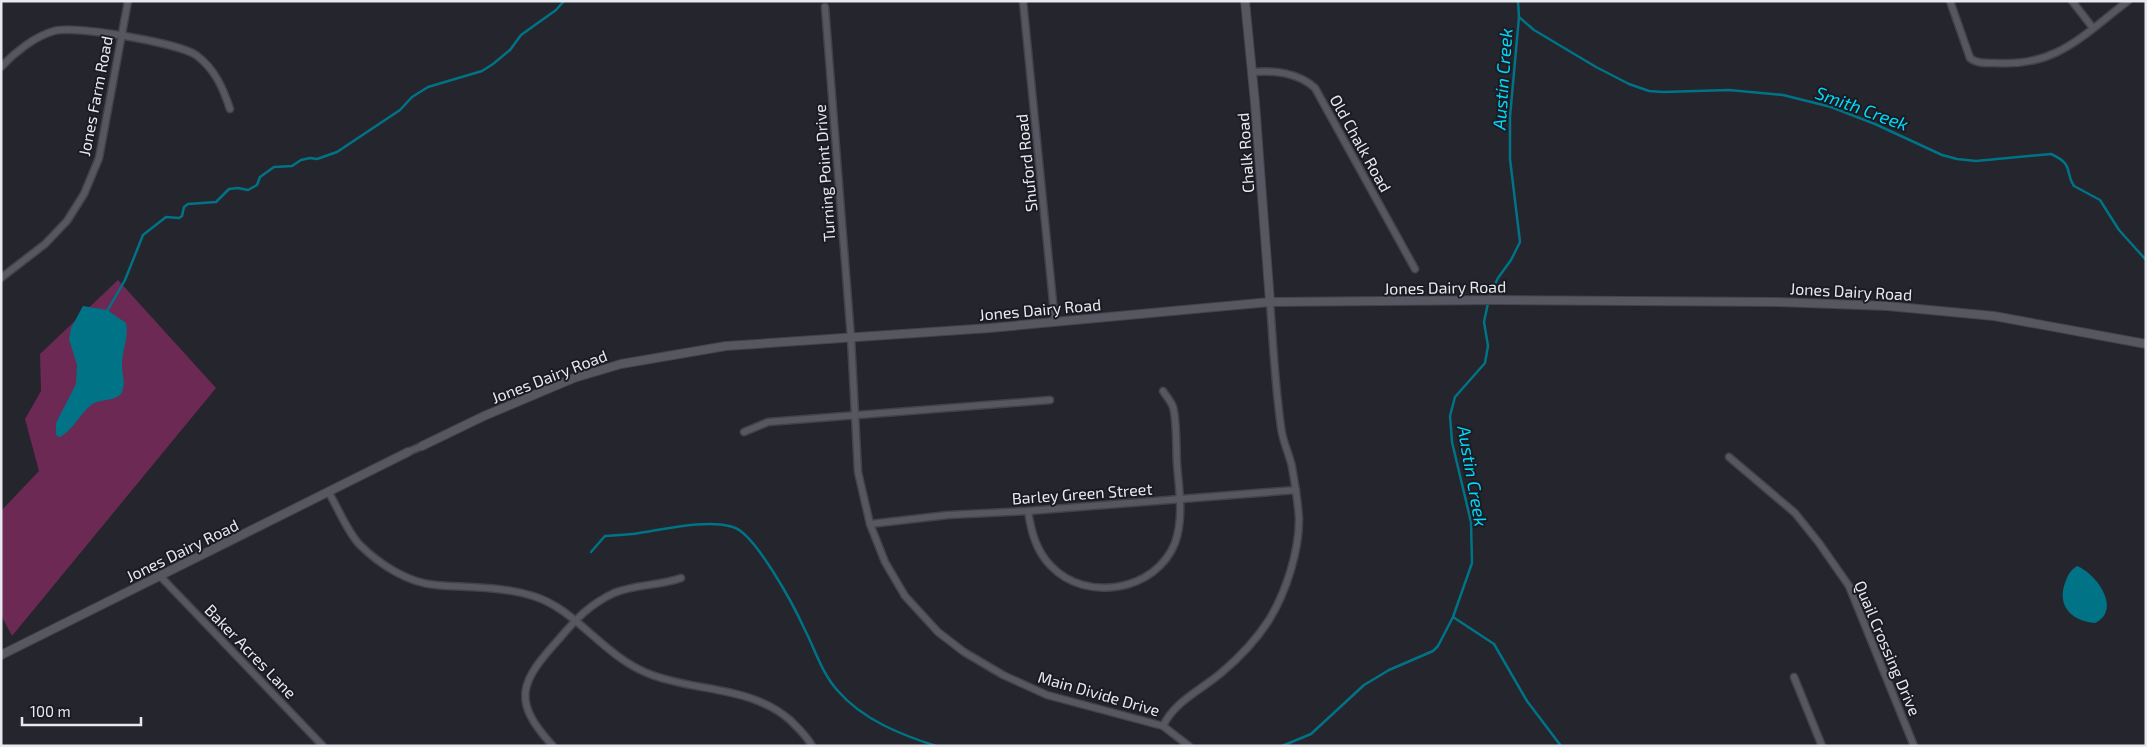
<svg xmlns="http://www.w3.org/2000/svg" width="2147" height="747" viewBox="0 0 2147 747" font-family="'Exo 2',sans-serif">
<rect width="100%" height="100%" fill="#24252d"/>
<path fill="#6b2953" d="M118,280L216,388L12,636L1,615V511L39,471L25,419L41,391L40,354Z"/>
<g fill="#017386">
<path d="M83,306L107,310L126,323C129,337 122,351 122,365C122,374 126,383 122,392C117,402 100,398 91,405C81,413 70,434 59,437L56,435V423L76,384L77,365L69,339L71,328Z"/>
<path d="M2077,566C2097,574 2122,610 2095,623C2073,621 2058,608 2064,586C2067,577 2069,571 2077,566Z"/>
</g>
<g fill="none" stroke-linecap="round" stroke-linejoin="round">
<g stroke="#017386" stroke-width="2.5">
<path d="M1519,17L1534,30L1596,67L1629,84L1649,91L1663,92L1729,90L1783,95L1831,107L1875,124L1942,155L1957,159L1976,161L2051,154C2075,165 2064,171 2074,186L2100,200L2119,230L2146,260"/>
<path d="M1489,297L1498,278L1511,260L1520,242L1510,159V117L1519,17L1518,1"/>
<path d="M106,313L125,280L143,235L166,217L179,218L182,216L184,207L188,204L216,202L229,189L238,188L248,190L257,185L260,177L274,167L292,166L301,160L310,158L317,159L337,152L400,110L412,97L428,87L482,71L493,64L510,50L521,35L556,10L564,1"/>
<path d="M591,552L605,536C617,535 628,535 639,533C666,529 708,519 733,527C755,533 794,606 804,628C815,649 822,674 838,691C863,720 902,735 936,746"/>
<path d="M1453,617L1494,644L1527,701L1561,746"/>
<path d="M1282,746L1311,734L1364,685L1389,670L1433,651L1438,646L1453,617L1472,563L1471,522L1452,442L1450,416L1455,397L1485,363L1488,346L1484,322L1488,303"/>
</g>
<g stroke="#424349" stroke-width="9">
<g id="minor">
<path d="M1023,1L1055,322"/>
<path d="M1950,1L1970,58C1977,64 1987,63 1996,63C2057,67 2083,35 2128,1"/>
<path d="M2072,1L2093,28"/>
<path d="M825,7L851,338L858,472L870,524L885,562L905,596L938,632L964,652L1003,675L1047,695L1163,726L1189,746"/>
<path d="M1,67C14,53 35,36 54,31C75,25 178,43 196,55C215,69 223,88 230,109"/>
<path d="M1253,72C1274,70 1299,73 1315,88L1415,269"/>
<path d="M1,278L45,244L67,221L84,194L99,158L128,1"/>
<path d="M744,432L768,422L1050,400"/>
<path d="M408,452L422,446"/>
<path d="M1729,457L1795,513L1819,543L1849,586L1914,746"/>
<path d="M329,493C338,508 348,533 360,545C379,564 408,583 436,585C468,588 502,586 533,596C577,609 604,658 652,675C698,692 751,686 790,720C798,728 807,736 812,746"/>
<path d="M1028,511C1031,531 1036,551 1051,566C1086,603 1156,591 1175,543C1184,517 1179,490 1177,464C1176,448 1177,421 1173,407C1171,401 1166,396 1163,391"/>
<path d="M870,524L948,515L1028,511L1296,490"/>
<path d="M160,576L323,746"/>
<path d="M1794,677L1822,746"/>
<path d="M1163,726C1175,701 1201,690 1221,673C1239,658 1256,640 1269,620C1286,592 1299,552 1299,519C1298,502 1295,484 1292,467C1289,453 1282,440 1281,427C1275,385 1273,344 1270,302"/>
<path d="M553,746C510,700 521,681 559,639C576,619 590,604 614,593C636,584 659,586 681,578"/>
</g>
</g>
<g stroke="#424349" stroke-width="10">
<g id="tertiary">
<path d="M1245,1L1255,103L1270,302"/>
<path d="M422,446L484,416L574,378L621,364L726,346L990,328L1270,302L1498,300L1777,302L1887,306L1994,316L2146,344"/>
<path d="M1,655L408,452"/>
</g>
</g>
<use href="#minor" stroke="#565761" stroke-width="6"/>
<use href="#tertiary" stroke="#565761" stroke-width="8"/>
</g>
<g text-anchor="middle" dominant-baseline="central" stroke-width="4" stroke-linejoin="round" paint-order="stroke">
<g font-size="16" fill="#e8e9ef" stroke="#1a1b23">
<text transform="translate(95 96) rotate(-79)">Jones Farm Road</text>
<text transform="translate(1361 143) rotate(61)">Old Chalk Road</text>
<text transform="translate(1245 153) rotate(-94)">Chalk Road</text>
<text transform="translate(1026 163) rotate(-96)">Shuford Road</text>
<text transform="translate(824 173) rotate(-94)">Turning Point Drive</text>
<text transform="translate(1445 287) rotate(-1)">Jones Dairy Road</text>
<text transform="translate(1851 291) rotate(3)">Jones Dairy Road</text>
<text transform="translate(1040 309) rotate(-5)">Jones Dairy Road</text>
<text transform="translate(549 376) rotate(-21)">Jones Dairy Road</text>
<text transform="translate(1082 493) rotate(-4)">Barley Green Street</text>
<text transform="translate(182 550) rotate(-26)">Jones Dairy Road</text>
<text transform="translate(1888 648) rotate(67)">Quail Crossing Drive</text>
<text transform="translate(251 651) rotate(46)">Baker Acres Lane</text>
<text transform="translate(1099 693) rotate(16)">Main Divide Drive</text>
</g>
<g font-size="18" font-style="italic" fill="#02d8f9" stroke="#1a1b23">
<text transform="translate(1502 79) rotate(-86)">Austin Creek</text>
<text transform="translate(1862 108) rotate(20)">Smith Creek</text>
<text transform="translate(1473 476) rotate(80)">Austin Creek</text>
</g>
</g>
<rect width="2147" height="747" fill="none" stroke="#e8e9ef" stroke-width="5"/>
<path d="M22 717v8h119v-8" fill="none" stroke="#e8e9ef" stroke-width="2.5"/>
<text x="30" y="717" font-size="15" fill="#e8e9ef" stroke="#1a1b23" stroke-width="4" paint-order="stroke">100 m</text>
</svg>
